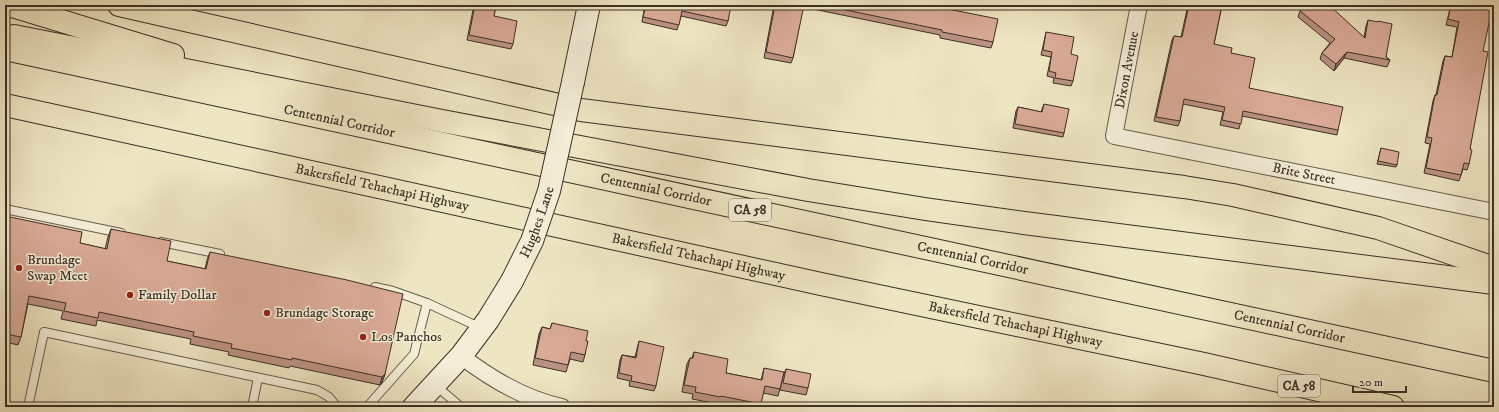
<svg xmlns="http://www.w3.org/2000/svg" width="1499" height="412" viewBox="0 0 1499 412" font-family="'IM FELL DW Pica',serif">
<rect width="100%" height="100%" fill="#eee5c2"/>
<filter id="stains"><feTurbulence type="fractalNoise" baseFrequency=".005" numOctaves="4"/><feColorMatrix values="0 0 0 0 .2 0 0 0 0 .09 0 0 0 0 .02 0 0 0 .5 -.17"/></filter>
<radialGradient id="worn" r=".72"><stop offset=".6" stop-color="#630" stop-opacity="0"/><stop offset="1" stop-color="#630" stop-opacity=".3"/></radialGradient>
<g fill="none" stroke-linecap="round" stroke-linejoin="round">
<g stroke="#685d4c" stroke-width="10">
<g id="lane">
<path d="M5,209L121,233"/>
<path d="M161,242L220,254"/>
<path d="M375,287L393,291L427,303"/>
<path d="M435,385L461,407"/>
<path d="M28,407L44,332L317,390L329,397L337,407"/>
<path d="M252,407L258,378"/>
<path d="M367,407L414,354L427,303L481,328"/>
</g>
</g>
<g stroke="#685d4c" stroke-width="18">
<g id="street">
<path id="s1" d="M1139,5L1114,136L1494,212"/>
<path d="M461,356C491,379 524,399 562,407"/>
</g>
</g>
<g stroke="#3b3025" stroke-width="24">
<g id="secondary">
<path d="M573,82L589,5"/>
<path d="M414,407L461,356L488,320L512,281"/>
</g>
</g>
<g stroke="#3b3025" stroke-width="24">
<g id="highway">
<path d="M9,5L173,55"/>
<path d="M119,5L581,110L1184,187L1233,195L1378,228L1494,268"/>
<path d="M14,36L442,121L808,190L925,209L1024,223L1494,283"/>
<path id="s2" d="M5,49L1494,371"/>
<path id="s3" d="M5,105L821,284L1204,364L1393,407"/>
</g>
</g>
<use href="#lane" stroke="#f4eed7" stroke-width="8"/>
<use href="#street" stroke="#f4eed7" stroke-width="16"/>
<use href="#secondary" stroke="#f4eed7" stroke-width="22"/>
<use href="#highway" stroke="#eee5c2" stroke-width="22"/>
<g stroke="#3b3025" stroke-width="24" stroke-linecap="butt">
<g id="secondary-bridge">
<path id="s4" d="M512,281L532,241L549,191L573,82"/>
</g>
</g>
<use href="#secondary-bridge" stroke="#f4eed7" stroke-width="22"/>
</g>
<g fill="#bb9282" stroke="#3b3025">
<path d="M474,5H496L494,16L513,44L511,49L467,40Z"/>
<path d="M645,5H726L728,21L726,26L681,16L677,30L642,22Z"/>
<path d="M774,5H928L993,42L991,48L940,38V35L803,7L793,58L791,63L764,58Z"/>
<path d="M1073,5H1093L1091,10L1072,6Z"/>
<path d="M1188,5H1222L1214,44L1231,53L1249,88L1338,130L1337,135L1242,116L1239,129L1220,125L1223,112L1183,104L1180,121L1178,126L1154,121L1172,40L1174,36L1181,37Z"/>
<path d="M1451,5H1472L1483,51L1470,149L1469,164L1467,170L1463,169L1459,181L1424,173L1430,144L1425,143L1433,101L1435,95H1436L1443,61L1445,56L1452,57L1457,27L1446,25Z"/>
<path d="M1300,11L1364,37L1366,26L1368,20L1386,57L1390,60L1387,67L1344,58L1334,71L1320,59L1322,53L1330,43L1298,17Z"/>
<path d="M1046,32L1071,54L1073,81L1071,86L1053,83L1054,78L1047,76L1051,57L1041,55L1045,37Z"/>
<path d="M1044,104L1064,133L1063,137L1013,128L1016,111L1018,107L1041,112Z"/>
<path d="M1381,148L1397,165L1396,167L1377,164Z"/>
<path d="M5,216L80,243L105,249L108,237L111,229L167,261L205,269L207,260L210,252L385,374L382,382L380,385L290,366L289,368L228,355L229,352L190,344L191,339L97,320L96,326L61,319L63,311L28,304L21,337L18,345L5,342Z"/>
<path d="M552,323L586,341L585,355L583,362L570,359L566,372L533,365L539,334L542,327L550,329Z"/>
<path d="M639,341L656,386L654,391L629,386L630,381L617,378L620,360L622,355L635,357Z"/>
<path d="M694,352L726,373L761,380L764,368L780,389L778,396L763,393L760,407H739L718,403V404L692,399L693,394L682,392L687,364L690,358H692Z"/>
<path d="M786,369L808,388L806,395L780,390L783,376Z"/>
</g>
<g fill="#99776a" stroke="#3b3025">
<path d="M1347,52L1344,58L1334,71L1336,64Z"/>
<path d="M385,374L382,382L380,385L382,377Z"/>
</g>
<g fill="#daaa97" stroke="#3b3025">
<path d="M475,5H496L494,16L517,21L513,44L469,35Z"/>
<path d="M646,5H726L731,6L728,21L682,11L679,25L643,17Z"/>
<path d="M775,5H804L793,58L766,52Z"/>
<path d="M822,5H928L998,19L993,42L942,32V30Z"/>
<path d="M1189,5H1222L1214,44L1232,48L1231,53L1255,58L1249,88L1343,107L1338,130L1243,111L1241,124L1222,120L1225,107L1184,99L1180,121L1156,117L1174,36L1182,37Z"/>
<path d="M1306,5H1329L1365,38L1368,20L1378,22V21L1392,24L1386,57L1390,60L1347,52L1336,64L1322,53L1335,39L1300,11Z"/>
<path d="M1451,5H1472L1492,9L1483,51L1488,52L1470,149L1472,150L1469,164L1464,163L1461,175L1426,168L1432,138L1427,137L1435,95H1437L1445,56L1452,57L1459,22L1448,19Z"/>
<path d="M1046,32L1074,37L1071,54L1078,56L1073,81L1055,78L1056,73L1049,71L1052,52L1043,50Z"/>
<path d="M1044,104L1069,109L1064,133L1015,124L1018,107L1042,112Z"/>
<path d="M1381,148L1399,152L1397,165L1378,161Z"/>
<path d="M5,216L82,232L80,243L107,249L111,229L171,241L167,261L206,269L210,252L347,280L403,294L385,374L382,377L292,358V360L231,348L232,344L193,336L194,332L99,312L98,318L64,311L66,303L29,296L21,337L5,334Z"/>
<path d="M552,323L588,331L586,341H588L585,355L571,352L568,365L535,358L542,327L550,329Z"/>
<path d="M639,341L664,347L656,386L631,381L632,376L619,373L622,355L636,358Z"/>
<path d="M694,352L728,359L726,373L762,380L764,368L784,372L780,389L765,386L761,404L721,396L720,397L695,392L696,387L684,385L690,358H693Z"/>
<path d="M786,369L811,374L808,388L783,383Z"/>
</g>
<g fill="#8f2418" stroke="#f4eed7" stroke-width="1.5">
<circle cx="19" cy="268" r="4"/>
<circle cx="130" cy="295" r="4"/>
<circle cx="267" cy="313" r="4"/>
<circle cx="363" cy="337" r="4"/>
</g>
<g text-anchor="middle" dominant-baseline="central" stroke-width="3" stroke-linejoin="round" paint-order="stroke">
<g fill="#f4eed7" stroke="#72695a" stroke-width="1">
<rect x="729" y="199" width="42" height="22" rx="3"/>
<rect x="1278" y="375" width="42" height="22" rx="3"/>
</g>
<g font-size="13" font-weight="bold" fill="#3b3025">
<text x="750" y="210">CA 58</text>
<text x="1299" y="386">CA 58</text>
</g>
<g font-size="14" fill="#3b3025" stroke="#f4eed7">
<text transform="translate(1127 70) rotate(-79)">Dixon Avenue</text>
<text stroke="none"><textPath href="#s2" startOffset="342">Centennial Corridor</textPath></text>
<text stroke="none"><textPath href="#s1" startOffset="327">Brite Street</textPath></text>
<text stroke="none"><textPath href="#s3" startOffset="386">Bakersfield Tehachapi Highway</textPath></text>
<text stroke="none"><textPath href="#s2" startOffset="666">Centennial Corridor</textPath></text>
<text stroke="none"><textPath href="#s4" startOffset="64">Hughes Lane</textPath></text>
<text stroke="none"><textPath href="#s3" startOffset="710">Bakersfield Tehachapi Highway</textPath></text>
<text stroke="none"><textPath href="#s2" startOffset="990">Centennial Corridor</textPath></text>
<text stroke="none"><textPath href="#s3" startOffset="1034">Bakersfield Tehachapi Highway</textPath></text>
<text stroke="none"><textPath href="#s2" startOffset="1314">Centennial Corridor</textPath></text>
</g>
<g font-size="14" fill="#3b3025" stroke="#f4eed7" text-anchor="start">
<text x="27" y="260">Brundage<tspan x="27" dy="16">Swap Meet</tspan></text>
<text x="138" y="295">Family Dollar</text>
<text x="275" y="313">Brundage Storage</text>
<text x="371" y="337">Los Panchos</text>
</g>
</g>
<rect width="1499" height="412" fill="none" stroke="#eee5c2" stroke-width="20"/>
<rect x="6" y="6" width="1487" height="400" fill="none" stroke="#3b3025" stroke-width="2"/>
<rect x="10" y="10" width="1479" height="392" fill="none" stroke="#3b3025"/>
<path d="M1353 386v6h53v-6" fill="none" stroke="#3b3025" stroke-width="2"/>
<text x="1359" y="386" font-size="12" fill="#3b3025" stroke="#f4eed7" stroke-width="3" paint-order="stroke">20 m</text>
<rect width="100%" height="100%" filter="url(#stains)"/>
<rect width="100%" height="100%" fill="url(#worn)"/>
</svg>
